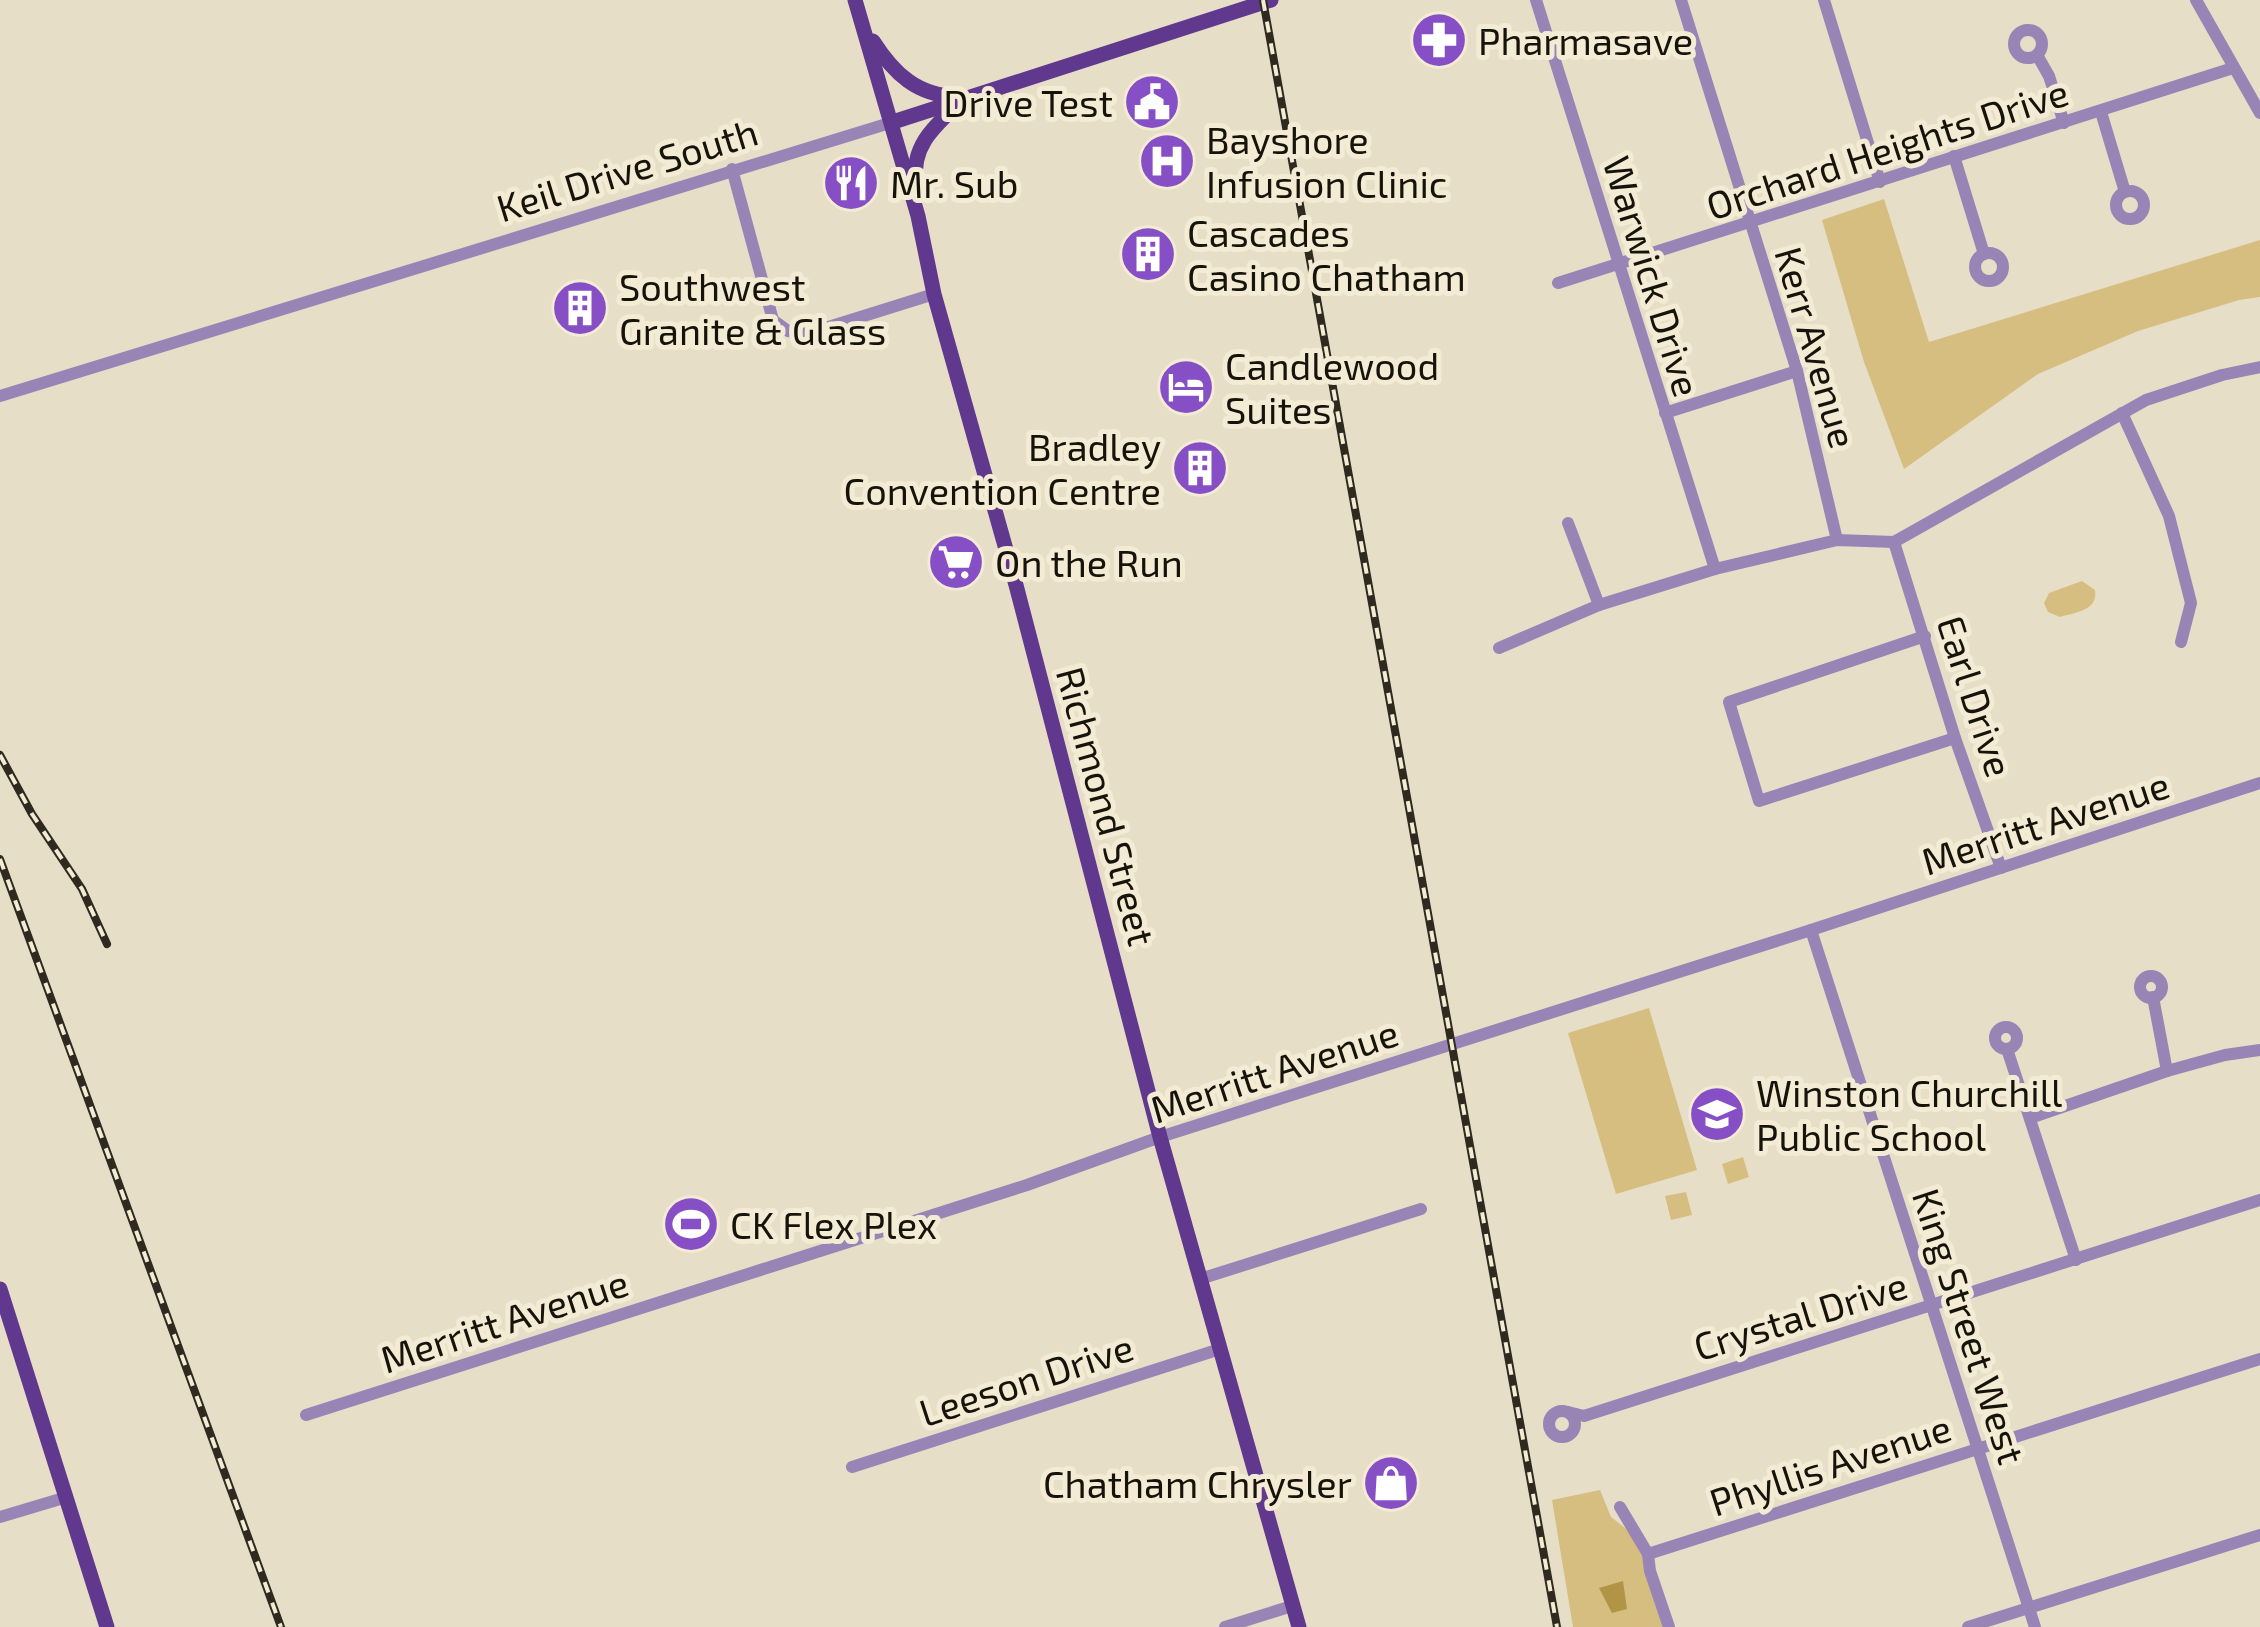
<svg xmlns="http://www.w3.org/2000/svg" width="2260" height="1627" viewBox="0 0 2260 1627" font-family="'Exo 2',sans-serif">
<rect width="100%" height="100%" fill="#e7dec7"/>
<g fill="#d6be80">
<path d="M1884,199L1929,342L2260,240V297L2239,300L2138,331L2038,374L1904,469L1864,362L1822,220Z"/>
<path d="M2082,581L2095,590C2098,611 2076,612 2060,617L2048,612L2044,603L2049,593Z"/>
<path d="M1649,1008L1697,1170L1616,1194L1568,1033Z"/>
<path d="M1743,1157L1749,1177L1728,1184L1722,1164Z"/>
<path d="M1686,1192L1692,1215L1671,1220L1665,1196Z"/>
<path d="M1600,1490L1611,1517L1634,1535L1643,1550L1667,1627H1573L1552,1500Z"/>
</g>
<path fill="#b19446" d="M1623,1581L1627,1609L1612,1613L1599,1588Z"/>
<g fill="none" stroke-linecap="round" stroke-linejoin="round">
<g stroke="#9885b6" stroke-width="12">
<path d="M1536,0L1715,569"/>
<path d="M1681,0L1797,371L1837,540"/>
<path d="M1824,0L1880,182"/>
<path d="M2196,0L2260,113"/>
<circle cx="2028" cy="44" r="14"/>
<path d="M2037,55L2049,76L2064,123"/>
<path d="M2101,112L2125,192"/>
<path d="M1954,156L1984,254"/>
<path d="M732,169L773,320L788,331L806,334L934,294"/>
<circle cx="2130" cy="205" r="14"/>
<circle cx="1989" cy="267" r="14"/>
<path d="M1558,283L2233,68"/>
<path d="M0,396L893,122"/>
<path d="M1665,413L1797,371"/>
<path d="M2122,413L2169,516L2191,603L2181,642"/>
<path d="M1568,523L1599,605"/>
<path d="M1894,542L1955,738L2001,868"/>
<path d="M1925,636L1729,702L1759,801L1955,738"/>
<path d="M1499,648L1599,605L1715,569L1837,540L1894,542L2146,400L2222,375L2260,367"/>
<path d="M1811,930L2035,1627"/>
<circle cx="2151" cy="987" r="11"/>
<path d="M2153,997L2167,1071"/>
<circle cx="2006" cy="1038" r="11"/>
<path d="M2007,1049L2076,1260"/>
<path d="M2030,1118L2167,1071L2225,1055L2260,1050"/>
<path d="M1200,1279L1421,1209"/>
<circle cx="1562" cy="1424" r="13"/>
<path d="M1568,1412L1584,1416L2260,1200"/>
<path d="M306,1415L1027,1185L1160,1137L1811,930L2260,783"/>
<path d="M852,1467L1220,1349"/>
<path d="M1620,1507L1648,1554L1650,1571L1669,1627"/>
<path d="M0,1517L67,1497"/>
<path d="M1648,1554L2260,1359"/>
<path d="M1225,1627L1292,1606"/>
<path d="M1968,1627L2260,1535"/>
</g>
<g stroke="#60388e" stroke-width="15">
<path d="M855,0L918,216L934,294L1016,585L1160,1137L1299,1627"/>
<path d="M873,41C894,74 917,95 957,97"/>
<path d="M893,122L1271,0"/>
<path d="M916,182C911,145 936,125 960,102"/>
<path d="M0,1289L107,1627"/>
</g>
<g stroke="#2e2a20" stroke-width="8">
<g id="rail">
<path d="M1263,0L1557,1627"/>
<path d="M0,755L32,814L82,889L107,944"/>
<path d="M0,859L281,1627"/>
</g>
</g>
<use href="#rail" stroke="#f4ebd4" stroke-width="4" stroke-dasharray="11" stroke-linecap="butt"/>
</g>
<defs>
<g id="pharmacy-disc" transform="scale(2.875)"><circle r="9.5" fill="#864fc6" stroke="#f4ebd4"/><path d="M-2-6h4v4h4v4h-4v4h-4v-4h-4v-4h4Z" fill="#fff"/></g>
<g id="civic-disc" transform="scale(2.875)"><circle r="9.5" fill="#864fc6" stroke="#f4ebd4"/><path d="M-.6-6.5H3V-4.5H.6V-3L4-1V1h2V6H-6V1h2V-1L-.6-3ZM-1.2 2.5V6h2.4V2.5Z" fill="#fff"/></g>
<g id="hospital-disc" transform="scale(2.875)"><circle r="9.5" fill="#864fc6" stroke="#f4ebd4"/><path d="M-5-5h3v3.5h4V-5h3V5h-3V1.5h-4V5h-3Z" fill="#fff"/></g>
<g id="restaurant-disc" transform="scale(2.875)"><circle r="9.5" fill="#864fc6" stroke="#f4ebd4"/><path d="M-5-6h1v4h1v-4h1v4h1v-4h1v5L-1.5 .5V6h-2V.5L-5-1ZM5-6V6H3V1.5H1.5Q1.5-4 5-6Z" fill="#fff"/></g>
<g id="building-disc" transform="scale(2.875)"><circle r="9.5" fill="#864fc6" stroke="#f4ebd4"/><path d="M-4-6H4V6H1V3H-1V6H-4ZM-2.5-4.3h1.7v1.8h-1.7ZM.8-4.3h1.7v1.8H.8ZM-2.5-1h1.7V.8h-1.7ZM.8-1h1.7V.8H.8Z" fill="#fff"/></g>
<g id="hotel-disc" transform="scale(2.875)"><circle r="9.5" fill="#864fc6" stroke="#f4ebd4"/><path d="M-6-4.5h1.5V1H6V5H4.5V3h-9V5H-6ZM-4 0a1.8 1.8 0 1 1 3.6 0ZM.5 0V-2.5h3Q6-2.5 6 0Z" fill="#fff"/></g>
<g id="supermarket-disc" transform="scale(2.875)"><circle r="9.5" fill="#864fc6" stroke="#f4ebd4"/><path d="M-6-5.5h2.5l.6 2H6L4.5 2H-2.5L-4.4-4H-6ZM-1.5 3.2a1.3 1.3 0 1 0 .1 0ZM3 3.2a1.3 1.3 0 1 0 .1 0Z" fill="#fff"/></g>
<g id="school-disc" transform="scale(2.875)"><circle r="9.5" fill="#864fc6" stroke="#f4ebd4"/><path d="M0-5L7-2L0 1L-7-2ZM-4 1L0 2.5L4 1V4Q0 6-4 4Z" fill="#fff"/></g>
<g id="stadium-disc" transform="scale(2.875)"><circle r="9.5" fill="#864fc6" stroke="#f4ebd4"/><path d="M0-5a6.5 5 0 1 0 0 10a6.5 5 0 1 0 0-10ZM-3.5-1.8h7v3.6h-7Z" fill="#fff"/></g>
<g id="shop-disc" transform="scale(2.875)"><circle r="9.5" fill="#864fc6" stroke="#f4ebd4"/><path d="M-5-2.5h2.3a2.7 3.5 0 0 1 5.4 0H5L5.5 6h-11ZM-1.5-2.5h3a1.5 2.3 0 0 0-3 0Z" fill="#fff"/></g>
</defs>
<g fill-rule="evenodd">
<use href="#pharmacy-disc" x="1439" y="40"/>
<use href="#civic-disc" x="1152" y="102"/>
<use href="#hospital-disc" x="1167" y="161"/>
<use href="#restaurant-disc" x="851" y="183"/>
<use href="#building-disc" x="1148" y="254"/>
<use href="#building-disc" x="580" y="308"/>
<use href="#hotel-disc" x="1186" y="387"/>
<use href="#building-disc" x="1200" y="468"/>
<use href="#supermarket-disc" x="956" y="562"/>
<use href="#school-disc" x="1717" y="1114"/>
<use href="#stadium-disc" x="691" y="1224"/>
<use href="#shop-disc" x="1391" y="1483"/>
</g>
<g text-anchor="middle" dominant-baseline="central" stroke-width="10" stroke-linejoin="round" paint-order="stroke">
<g font-size="38" fill="#16130b" stroke="#f4ebd4" text-anchor="start">
<text x="1478" y="40">Pharmasave</text>
<text x="1113" y="102" text-anchor="end">Drive Test</text>
<text x="1206" y="139">Bayshore<tspan x="1206" dy="44">Infusion Clinic</tspan></text>
<text x="890" y="183">Mr. Sub</text>
<text x="1187" y="232">Cascades<tspan x="1187" dy="44">Casino Chatham</tspan></text>
<text x="619" y="286">Southwest<tspan x="619" dy="44">Granite &amp; Glass</tspan></text>
<text x="1225" y="365">Candlewood<tspan x="1225" dy="44">Suites</tspan></text>
<text x="1161" y="446" text-anchor="end">Bradley<tspan x="1161" dy="44">Convention Centre</tspan></text>
<text x="995" y="562">On the Run</text>
<text x="1756" y="1092">Winston Churchill<tspan x="1756" dy="44">Public School</tspan></text>
<text x="730" y="1224">CK Flex Plex</text>
<text x="1352" y="1483" text-anchor="end">Chatham Chrysler</text>
</g>
<g font-size="38" fill="#16130b" stroke="#f4ebd4">
<text transform="translate(1887 148) rotate(-18)">Orchard Heights Drive</text>
<text transform="translate(627 169) rotate(-17)">Keil Drive South</text>
<text transform="translate(1653 276) rotate(73)">Warwick Drive</text>
<text transform="translate(1817 347) rotate(74)">Kerr Avenue</text>
<text transform="translate(1976 696) rotate(72)">Earl Drive</text>
<text transform="translate(1107 806) rotate(75)">Richmond Street</text>
<text transform="translate(2045 822) rotate(-18)">Merritt Avenue</text>
<text transform="translate(1274 1070) rotate(-18)">Merritt Avenue</text>
<text transform="translate(1800 1315) rotate(-17)">Crystal Drive</text>
<text transform="translate(504 1320) rotate(-18)">Merritt Avenue</text>
<text transform="translate(1970 1326) rotate(72)">King Street West</text>
<text transform="translate(1026 1379) rotate(-18)">Leeson Drive</text>
<text transform="translate(1830 1464) rotate(-18)">Phyllis Avenue</text>
</g>
</g>
</svg>
